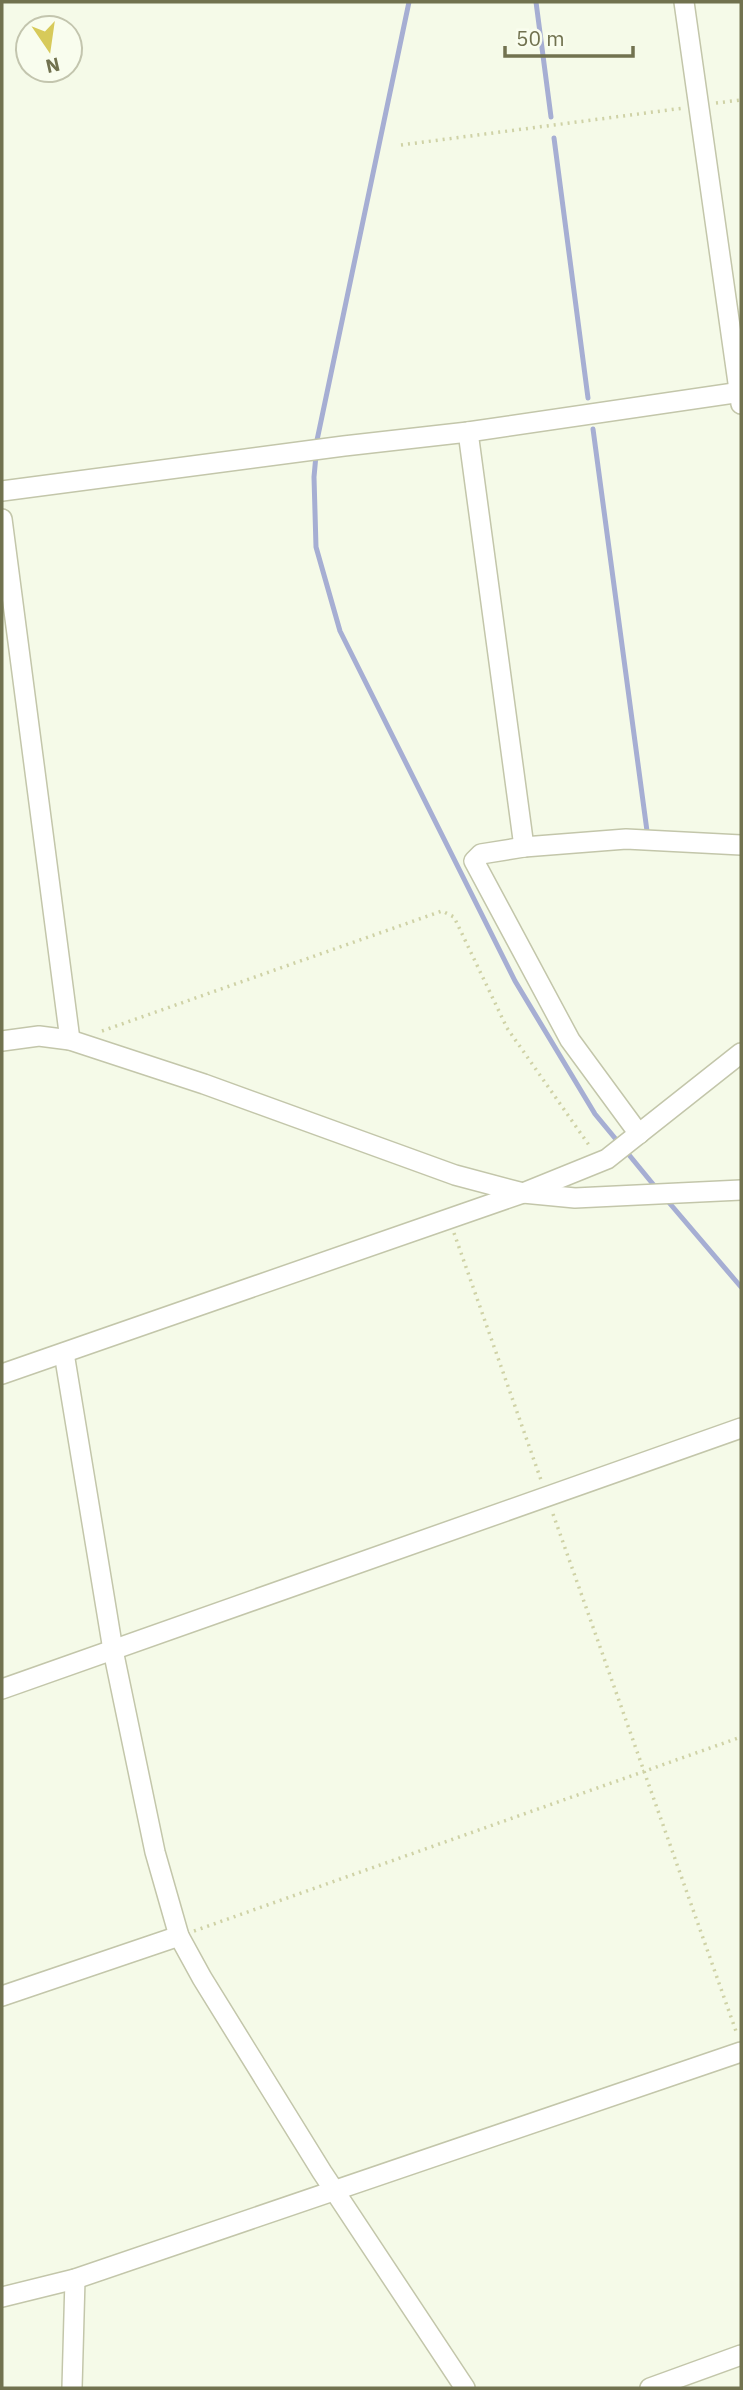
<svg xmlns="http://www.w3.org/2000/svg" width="743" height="2390" viewBox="0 0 743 2390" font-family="'IBM Plex Sans',sans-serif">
<rect width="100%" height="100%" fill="#f5fae8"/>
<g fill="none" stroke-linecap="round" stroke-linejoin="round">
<g stroke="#a6aed3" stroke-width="5">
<path d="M536,2L551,117"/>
<path d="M554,138L588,398"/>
<path d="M593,429L647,831"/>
<path d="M316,445L409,2"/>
<path d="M316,455L314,477L316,547L340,631L515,981L595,1114L619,1143"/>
<path d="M625,1150L657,1189"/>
<path d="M666,1199L741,1287"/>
</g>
<g stroke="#c3c6aa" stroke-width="22">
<g id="minor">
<path d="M684,2L741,404"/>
<path d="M468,432L524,847L626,839L741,845"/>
<path d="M2,491L344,446L468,432L741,392"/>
<path d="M2,519L70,1040"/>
<path d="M524,847L481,854L474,861L570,1040L639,1134"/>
<path d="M2,1041L39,1036L70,1040L204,1084L455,1175L523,1193L575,1198L741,1190"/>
<path d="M64,1353L113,1650L155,1852L179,1936L202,1978L322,2172L465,2388"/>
<path d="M2,1374L523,1193L607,1159L741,1053"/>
<path d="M2,1689L741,1428"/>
<path d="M2,1996L179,1936"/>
<path d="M2,2297L75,2279L741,2052"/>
<path d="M72,2388L75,2279"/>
<path d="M650,2388L741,2355"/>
</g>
</g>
<g stroke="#cfd2a6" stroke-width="3.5" stroke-dasharray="2 5" stroke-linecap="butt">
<path d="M716,103L741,100"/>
<path d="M401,145L684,108"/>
<path d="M102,1031L442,911L454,917L507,1028L591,1148"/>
<path d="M454,1233L541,1480"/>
<path d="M553,1514L737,2034"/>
<path d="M194,1931L741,1737"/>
</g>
<use href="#minor" stroke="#fff" stroke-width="19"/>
</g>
<rect width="743" height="2390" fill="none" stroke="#71724f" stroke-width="7"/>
<g transform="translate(49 49) rotate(167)"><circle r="33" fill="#f9fdee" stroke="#c3c5ae" stroke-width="2"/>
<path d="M0-5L12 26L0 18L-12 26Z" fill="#d7ca5a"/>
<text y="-10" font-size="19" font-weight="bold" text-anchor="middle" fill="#71724f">N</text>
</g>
<path d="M505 46v10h128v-10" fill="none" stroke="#71724f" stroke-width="3.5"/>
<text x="516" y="46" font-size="21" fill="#71724f" stroke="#f9fdee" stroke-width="5" paint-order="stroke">50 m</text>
</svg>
